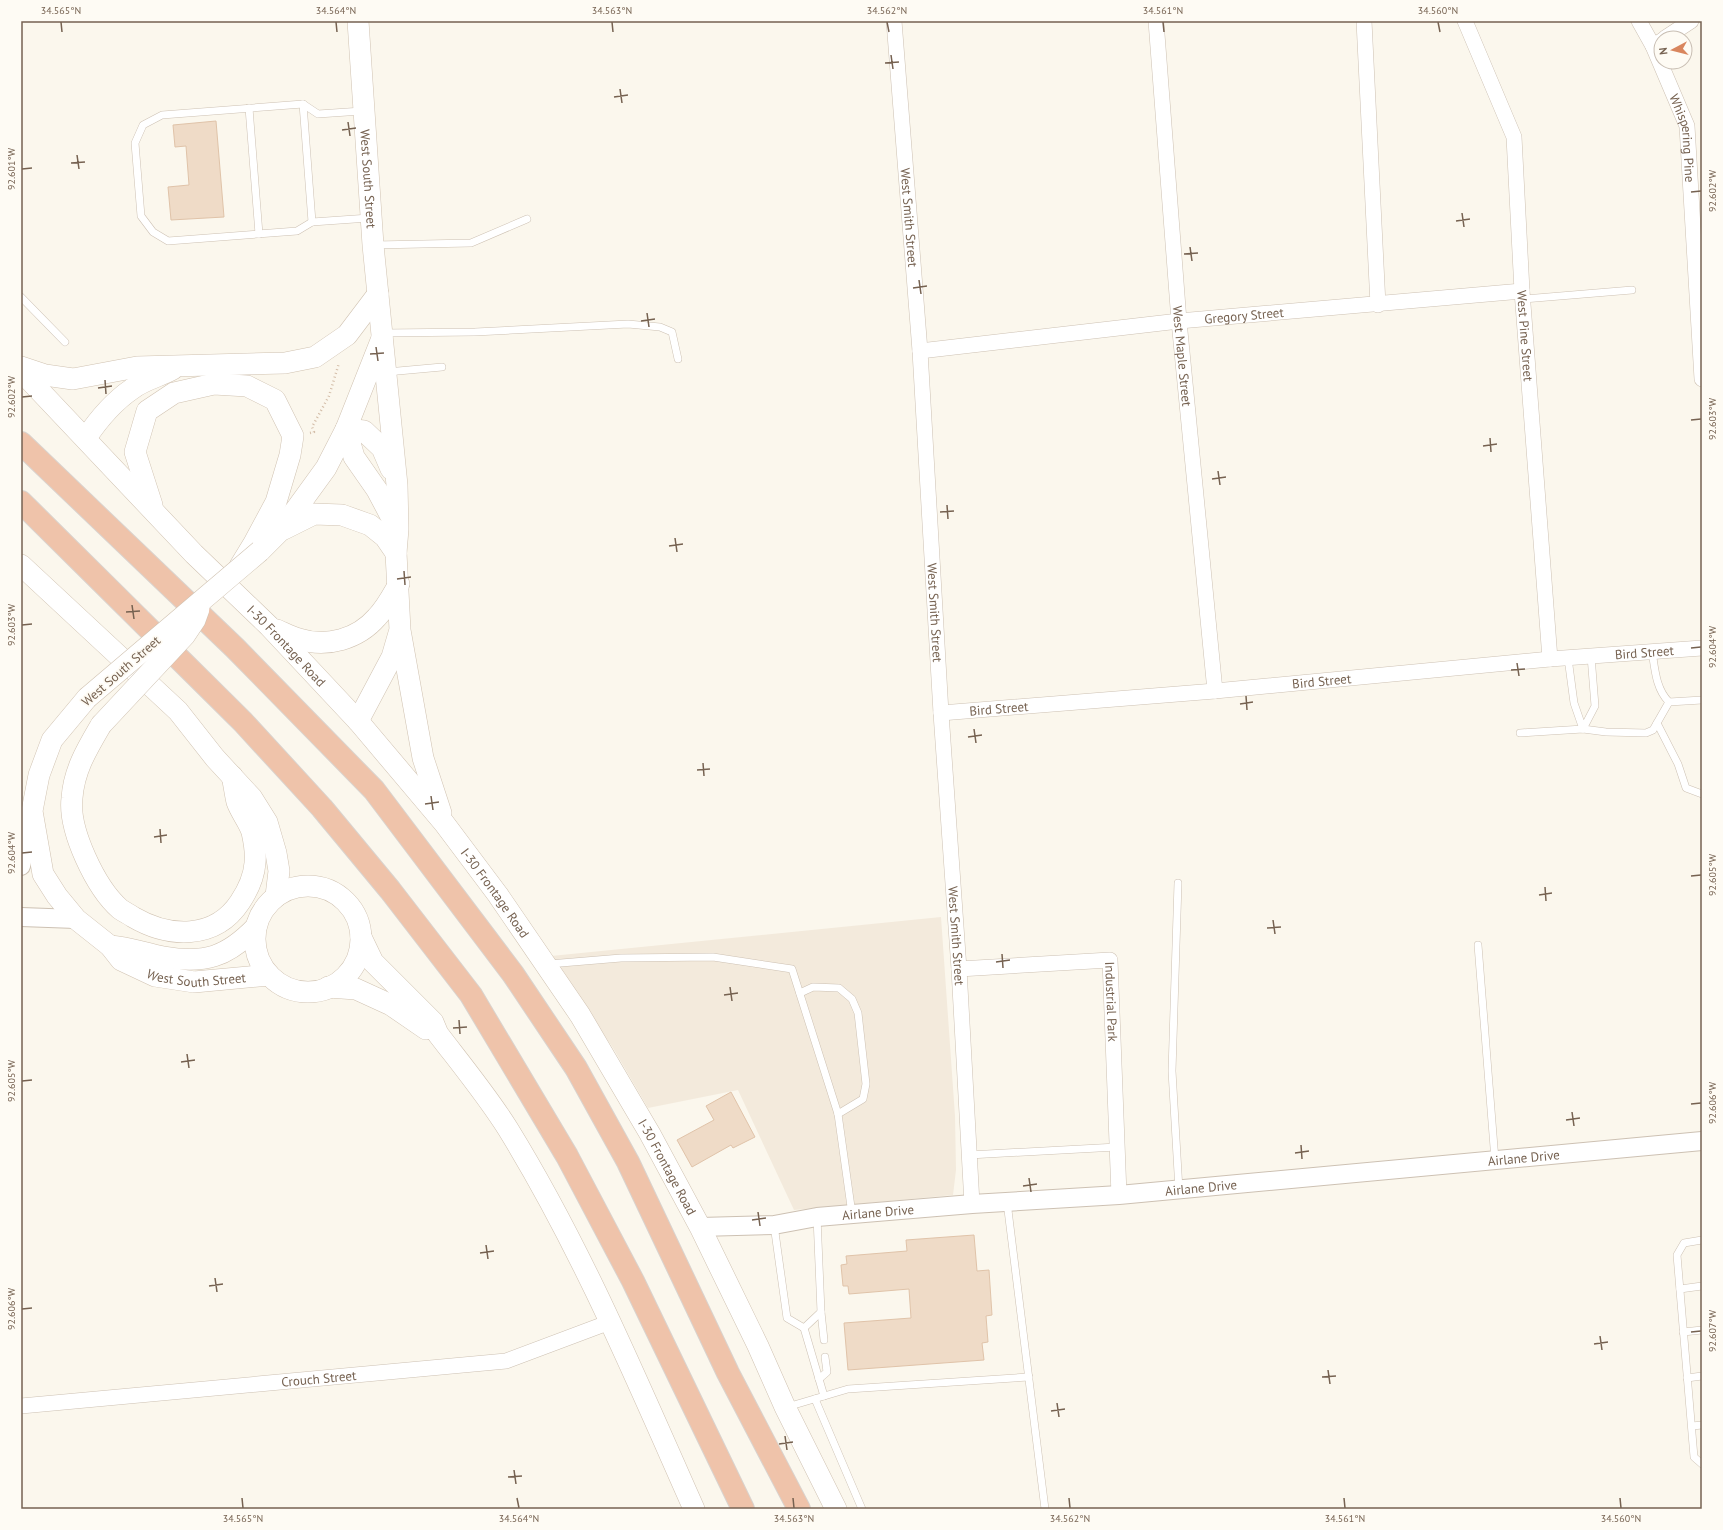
<svg xmlns="http://www.w3.org/2000/svg" width="1723" height="1530" viewBox="0 0 1723 1530" font-family="'PT Sans',sans-serif">
<rect width="100%" height="100%" fill="#fbf7ed"/>
<path fill="#f3eadc" d="M941,917L955,1116L956,1170L953,1195L794,1210L738,1090L648,1108L613,1048L551,956Z"/>
<g fill="#efdbc7" stroke="#e0c3a9">
<path d="M216,121L224,217L171,220L168,187L189,185L186,146L175,147L173,125Z"/>
<path d="M731,1092L755,1137L733,1148L731,1145L692,1167L677,1140L714,1120L706,1106Z"/>
<path d="M974,1235L977,1271L989,1270L992,1315L986,1316L988,1342L982,1343L984,1360L848,1370L844,1323L911,1318L909,1289L849,1294L848,1286H843L841,1265L847,1264L846,1256L907,1251L906,1240Z"/>
</g>
<g fill="none" stroke-linecap="round" stroke-linejoin="round">
<g stroke="#cdc1b3" stroke-width="8">
<g id="service">
<path d="M303,104L312,222"/>
<path d="M249,108L259,234"/>
<path d="M362,111L318,114L303,104L162,115L143,125L135,143L141,216L153,232L168,241L297,231L312,222L369,218"/>
<path d="M375,245L471,243L527,219"/>
<path d="M21,297L65,342"/>
<path d="M1523,299L1632,290"/>
<path d="M384,333L475,332L628,324L660,327L672,332L678,359"/>
<path d="M387,372L442,367"/>
<path d="M1652,651C1655,670 1656,689 1669,702L1702,700"/>
<path d="M1568,658L1574,703L1583,729L1595,706L1591,656"/>
<path d="M1657,723L1678,764L1686,788L1702,794"/>
<path d="M1520,733L1583,729L1606,732L1646,733L1653,730L1669,702"/>
<path d="M1178,883L1172,1071L1179,1190"/>
<path d="M1478,945L1495,1160"/>
<path d="M549,964L621,958L713,957L792,969L838,1114L852,1214"/>
<path d="M800,993L813,987L839,988L852,999L858,1013L866,1084L863,1099L838,1114"/>
<path d="M969,1155L1117,1147"/>
<path d="M1007,1202L1045,1509"/>
<path d="M774,1225L787,1318L804,1328L824,1396"/>
<path d="M1702,1240L1684,1243L1677,1255L1694,1457L1702,1464"/>
<path d="M1680,1289L1702,1286"/>
<path d="M821,1312L824,1340"/>
<path d="M804,1328L821,1312L817,1217"/>
<path d="M1683,1332L1702,1330"/>
<path d="M1687,1378L1702,1376"/>
<path d="M819,1379L827,1372L825,1357"/>
<path d="M815,1399L862,1509"/>
<path d="M787,1407L848,1389L1029,1377"/>
<path d="M1692,1426L1702,1425"/>
</g>
</g>
<g stroke="#cdc1b3" stroke-width="16">
<g id="minor">
<path id="s1" d="M894,21L920,351L941,713L959,969L972,1204"/>
<path id="s2" d="M1156,21L1179,321L1215,691"/>
<path d="M1364,21L1378,305"/>
<path id="s3" d="M1465,21L1514,137L1522,291L1550,659"/>
<path d="M1639,21L1653,46L1661,41"/>
<path d="M1665,38L1691,21"/>
<path id="s4" d="M1653,46L1687,126L1702,379"/>
<path id="s5" d="M920,351L1179,321L1522,291"/>
<path id="s6" d="M941,713L1215,691L1550,659L1702,648"/>
<path id="s7" d="M959,969L1110,960L1119,1195"/>
<path id="s8" d="M21,1406L506,1361L610,1322"/>
</g>
</g>
<g stroke="#cdc1b3" stroke-width="20">
<g id="tertiary">
<path d="M21,866L31,818"/>
<path d="M21,917L76,919"/>
<path id="s9" d="M700,1227L774,1225L817,1217L972,1204L1119,1195L1702,1141"/>
</g>
</g>
<g stroke="#d0c2b1" stroke-width="22">
<g id="secondary">
<path id="s10" d="M358,21L373,245L397,485L398,529L396,553L400,630L423,758L441,813"/>
<path d="M21,367L45,375L73,379L137,367L285,363L315,357L347,335L378,294"/>
<path id="s11" d="M21,371L194,554L269,626L358,721L444,823L498,895L580,1015L650,1134L700,1227L758,1346L785,1407L836,1509"/>
<path d="M86,438C98,420 113,402 132,389C143,380 161,376 173,369"/>
<path d="M391,469L382,448L364,431L346,429L354,457L377,490L396,526"/>
<path d="M152,505L135,452L147,411L174,393L214,384L247,386L275,400L293,436L290,455L276,502L254,543L240,566"/>
<path d="M284,529L314,514L342,515L370,525L385,537L396,553"/>
<path d="M260,551L281,530L326,468L346,429L382,338"/>
<path d="M21,565L178,711L215,758L252,798L267,822L276,853L279,871L276,896"/>
<path d="M277,630C284,633 291,637 299,639C327,648 358,639 377,617C386,608 392,596 399,584"/>
<path id="s12" d="M87,698L52,740L39,775L32,811L43,874L57,896L76,919L110,946L121,960L155,976L194,982L269,975"/>
<path d="M358,721L392,657L399,633"/>
<path d="M101,725C87,749 74,770 72,798C68,830 96,888 120,909C124,912 129,914 133,917C169,938 215,940 240,902C248,890 254,877 255,863C256,854 254,841 252,832C249,822 241,813 237,802C235,794 234,784 232,776"/>
<circle cx="308" cy="939" r="53"/>
<path d="M361,937L373,962L433,1022L438,1034C461,1064 488,1097 508,1129C582,1249 637,1381 694,1509"/>
<path d="M110,946C129,947 146,954 164,957C205,964 227,957 256,927"/>
<path d="M328,987L356,989L391,1005L426,1029"/>
</g>
</g>
<g stroke="#d9d3ce" stroke-width="24">
<g id="motorway">
<path d="M21,443L235,648L374,790L513,974L576,1068L628,1162L728,1373L799,1509"/>
<path d="M21,502L243,722L322,808L390,890L471,995L567,1156L633,1281L743,1509"/>
</g>
</g>
<path stroke="#d4bea9" stroke-width="2.5" stroke-dasharray="1 3" stroke-linecap="butt" d="M310,433L314,432L312,427L329,396L339,363"/>
<use href="#service" stroke="#fff" stroke-width="7"/>
<use href="#minor" stroke="#fff" stroke-width="15"/>
<use href="#tertiary" stroke="#fff" stroke-width="18"/>
<use href="#secondary" stroke="#fff" stroke-width="21"/>
<use href="#motorway" stroke="#efc3aa" stroke-width="22"/>
<g stroke="#d0c2b1" stroke-width="22" stroke-linecap="butt">
<g id="secondary-bridge">
<path d="M87,698L260,551"/>
<path d="M101,725L185,635L195,620L199,609"/>
</g>
</g>
<use href="#secondary-bridge" stroke="#fff" stroke-width="21"/>
</g>
<path fill="none" stroke="#766251" stroke-width="1.5" d="M61,22L62,32M336,22L337,32M612,22L613,32M887,22L889,32M1163,22L1164,32M1438,22L1440,32M891,55L893,69M885,63L899,62M620,89L622,103M614,97L628,95M348,122L350,136M342,130L356,128M77,155L79,169M71,163L85,162M22,169L32,168M1691,192L1701,191M1462,213L1464,227M1456,221L1470,219M1190,247L1192,261M1184,254L1198,253M919,280L921,294M913,288L927,286M647,313L649,327M641,321L655,319M376,347L378,361M370,354L384,353M105,380L106,394M98,388L112,386M22,397L32,396M1691,420L1701,419M1490,438L1491,452M1483,446L1497,444M1218,471L1220,485M1212,479L1226,477M947,505L948,519M940,512L954,511M675,538L677,552M669,546L683,544M404,571L405,585M397,579L411,577M132,605L134,619M126,612L140,611M22,625L32,624M1691,648L1701,647M1517,663L1519,676M1511,670L1525,669M1246,696L1247,710M1240,704L1253,702M974,729L976,743M968,737L982,735M703,763L704,776M697,770L710,769M431,796L433,810M425,804L439,802M160,829L161,843M154,837L167,835M22,853L32,852M1691,876L1701,875M1545,887L1546,901M1539,895L1552,893M1273,920L1275,934M1267,928L1281,927M1002,954L1003,968M996,962L1010,960M730,987L732,1001M724,995L738,993M459,1020L460,1034M453,1028L467,1027M187,1054L189,1068M181,1062L195,1060M22,1081L32,1080M1691,1104L1701,1103M1572,1112L1574,1126M1566,1120L1580,1118M1301,1145L1302,1159M1295,1153L1309,1151M1029,1178L1031,1192M1023,1186L1037,1184M758,1212L760,1226M752,1220L766,1218M486,1245L488,1259M480,1253L494,1251M215,1278L217,1292M209,1286L223,1284M22,1309L32,1308M1691,1332L1701,1331M1600,1336L1602,1350M1594,1344L1608,1342M1328,1370L1330,1384M1322,1377L1336,1376M1057,1403L1059,1417M1051,1411L1065,1409M785,1436L787,1450M779,1444L793,1442M514,1470L516,1484M508,1477L522,1476M242,1498L243,1508M517,1498L519,1508M793,1498L794,1508M1069,1498L1070,1508M1344,1498L1345,1508M1620,1498L1621,1508"/>
<g text-anchor="middle" dominant-baseline="central" stroke-width="3.5" stroke-linejoin="round" paint-order="stroke">
<g font-size="13" fill="#766251" stroke="#fefbf4">
<text stroke="none"><textPath href="#s4" startOffset="98">Whispering Pine</textPath></text>
<text stroke="none"><textPath href="#s10" startOffset="158">West South Street</textPath></text>
<text stroke="none"><textPath href="#s1" startOffset="197">West Smith Street</textPath></text>
<text stroke="none"><textPath href="#s5" startOffset="326">Gregory Street</textPath></text>
<text stroke="none"><textPath href="#s3" startOffset="325">West Pine Street</textPath></text>
<text stroke="none"><textPath href="#s2" startOffset="336">West Maple Street</textPath></text>
<text stroke="none"><textPath href="#s1" startOffset="593">West Smith Street</textPath></text>
<text stroke="none"><textPath href="#s11" startOffset="382">I-30 Frontage Road</textPath></text>
<text stroke="none"><textPath href="#s6" startOffset="706">Bird Street</textPath></text>
<text transform="translate(121 671) rotate(-41)">West South Street</text>
<text stroke="none"><textPath href="#s6" startOffset="382">Bird Street</textPath></text>
<text stroke="none"><textPath href="#s6" startOffset="58">Bird Street</textPath></text>
<text stroke="none"><textPath href="#s11" startOffset="706">I-30 Frontage Road</textPath></text>
<text stroke="none"><textPath href="#s1" startOffset="917">West Smith Street</textPath></text>
<text stroke="none"><textPath href="#s12" startOffset="389">West South Street</textPath></text>
<text stroke="none"><textPath href="#s7" startOffset="193">Industrial Park</textPath></text>
<text stroke="none"><textPath href="#s9" startOffset="827">Airlane Drive</textPath></text>
<text stroke="none"><textPath href="#s11" startOffset="1030">I-30 Frontage Road</textPath></text>
<text stroke="none"><textPath href="#s9" startOffset="503">Airlane Drive</textPath></text>
<text stroke="none"><textPath href="#s9" startOffset="179">Airlane Drive</textPath></text>
<text stroke="none"><textPath href="#s8" startOffset="299">Crouch Street</textPath></text>
</g>
</g>
<rect width="1723" height="1530" fill="none" stroke="#fefbf4" stroke-width="44"/>
<g transform="translate(1673 50) rotate(263)"><circle r="19" fill="#fefbf4" stroke="#c8beb3"/>
<path d="M0-3L7 15L0 10L-7 15Z" fill="#d9865e"/>
<text y="-6" font-size="11" font-weight="bold" text-anchor="middle" fill="#766251">N</text>
</g>
<rect x="22" y="22" width="1679" height="1486" fill="none" stroke="#766251" stroke-width="1.5"/>
<g font-size="10" text-anchor="middle" fill="#766251">
<text x="61" y="14">34.565°N</text>
<text x="336" y="14">34.564°N</text>
<text x="612" y="14">34.563°N</text>
<text x="887" y="14">34.562°N</text>
<text x="1163" y="14">34.561°N</text>
<text x="1438" y="14">34.560°N</text>
<text transform="translate(11 169) rotate(-90)" y="4">92.601°W</text>
<text transform="translate(1712 191) rotate(-90)" y="4">92.602°W</text>
<text transform="translate(11 397) rotate(-90)" y="4">92.602°W</text>
<text transform="translate(1712 419) rotate(-90)" y="4">92.603°W</text>
<text transform="translate(11 625) rotate(-90)" y="4">92.603°W</text>
<text transform="translate(1712 647) rotate(-90)" y="4">92.604°W</text>
<text transform="translate(11 853) rotate(-90)" y="4">92.604°W</text>
<text transform="translate(1712 875) rotate(-90)" y="4">92.605°W</text>
<text transform="translate(11 1081) rotate(-90)" y="4">92.605°W</text>
<text transform="translate(1712 1103) rotate(-90)" y="4">92.606°W</text>
<text transform="translate(11 1309) rotate(-90)" y="4">92.606°W</text>
<text transform="translate(1712 1331) rotate(-90)" y="4">92.607°W</text>
<text x="243" y="1522">34.565°N</text>
<text x="519" y="1522">34.564°N</text>
<text x="794" y="1522">34.563°N</text>
<text x="1070" y="1522">34.562°N</text>
<text x="1345" y="1522">34.561°N</text>
<text x="1621" y="1522">34.560°N</text>
</g>
</svg>
